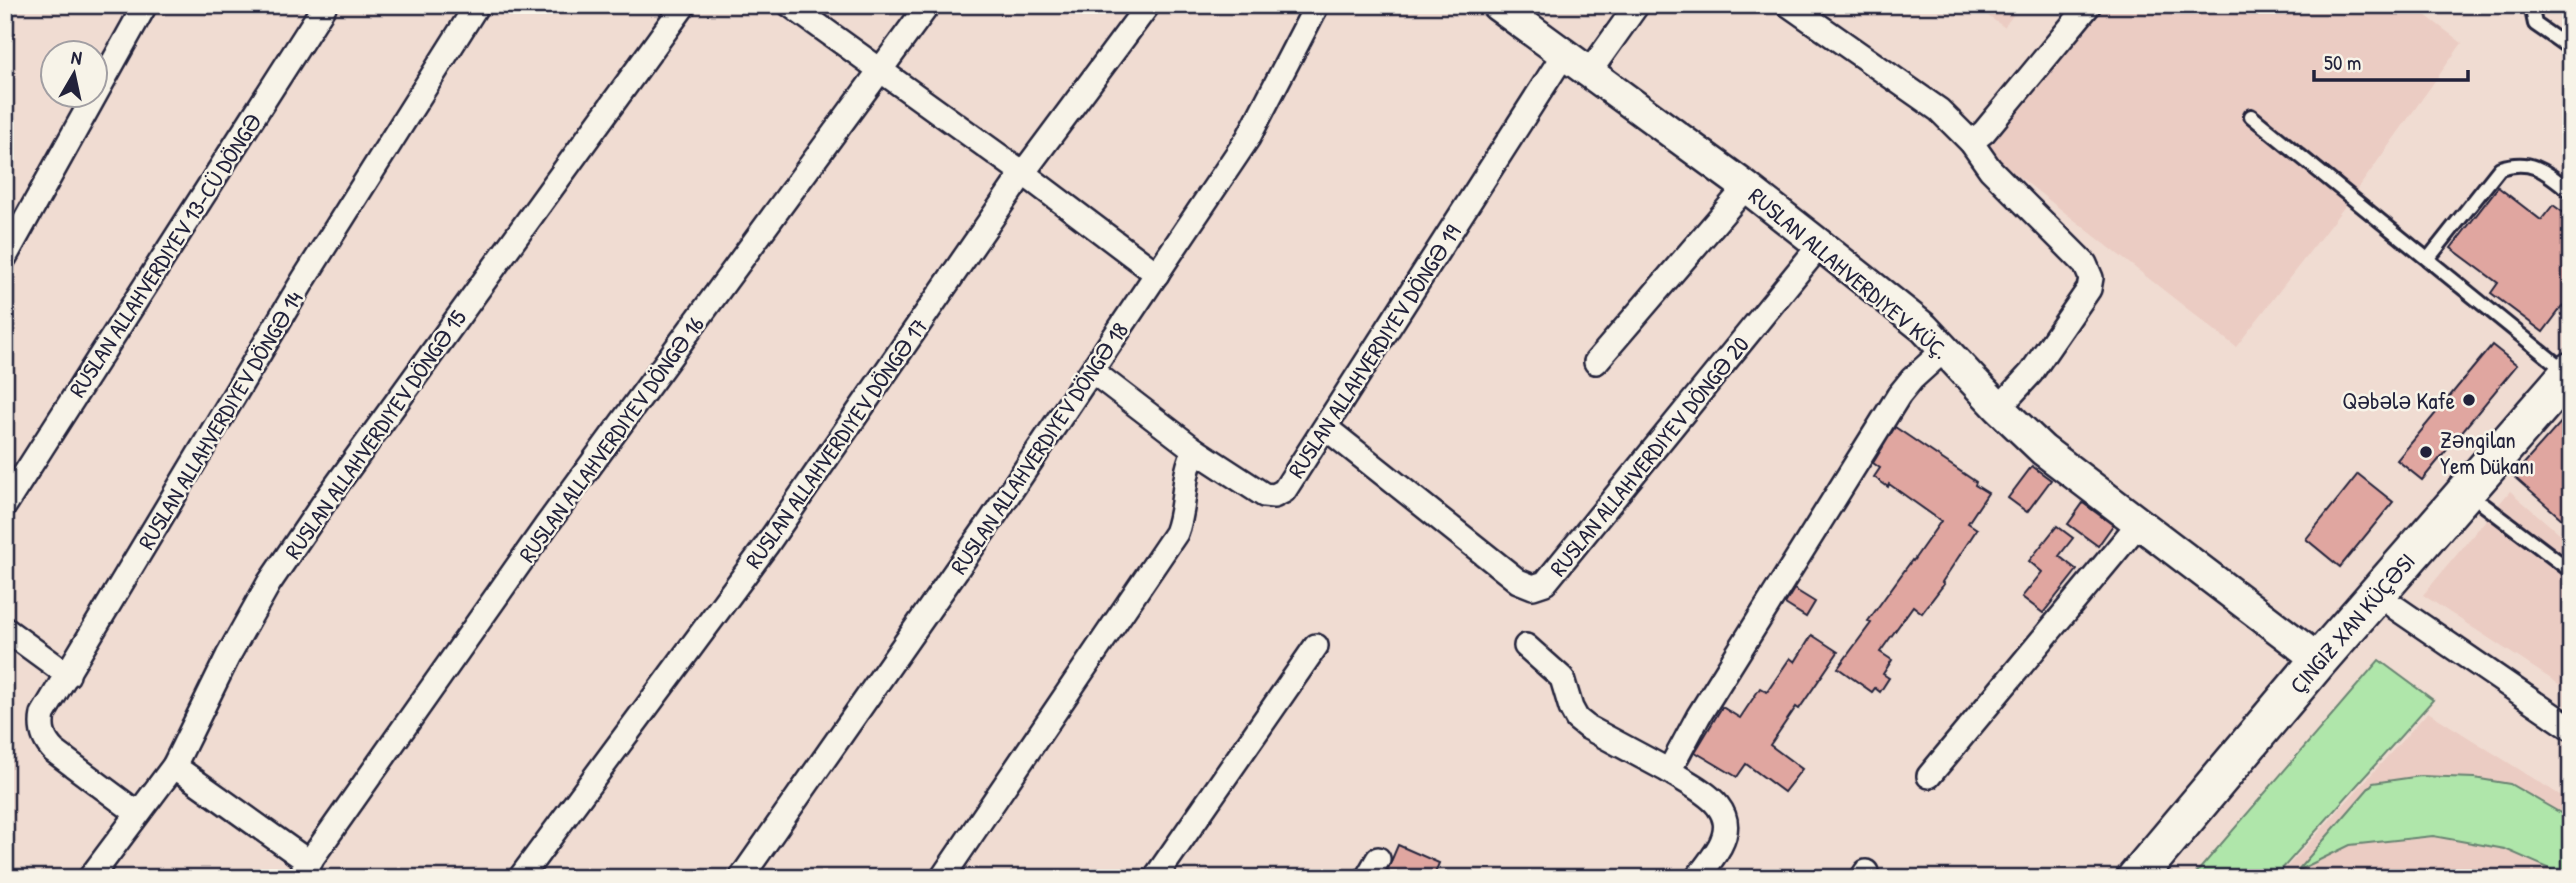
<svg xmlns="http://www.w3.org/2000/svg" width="2576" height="883" viewBox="0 0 2576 883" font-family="'Patrick Hand',sans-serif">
<rect width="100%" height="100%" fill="#f0dcd2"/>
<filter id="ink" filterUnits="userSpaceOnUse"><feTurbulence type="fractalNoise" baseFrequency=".0143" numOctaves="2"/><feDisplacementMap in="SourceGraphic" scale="14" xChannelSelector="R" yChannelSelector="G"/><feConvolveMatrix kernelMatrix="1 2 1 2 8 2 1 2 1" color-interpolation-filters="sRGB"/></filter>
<g filter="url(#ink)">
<g fill="#ebccc3">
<path d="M1972,5H2021L2004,27Z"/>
<path d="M2101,5H2412L2462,43L2352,197L2236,347L1980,146Z"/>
<path d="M2510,491L2571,544V692L2423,595Z"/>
<path d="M2428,712L2571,802V878H2277Z"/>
</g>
<g fill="#afe6aa" stroke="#688472" stroke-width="2">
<path d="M2379,660L2433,700L2274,878H2192Z"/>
<path d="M2421,776L2474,778L2510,784L2571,819V878L2505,849L2433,836L2350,845L2297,871L2373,783Z"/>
</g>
<g fill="#e0a6a0" stroke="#22223b" stroke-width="2">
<path d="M2498,187L2541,220L2553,205L2571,218V295L2543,332L2491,293L2498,283L2451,248Z"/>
<path d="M2492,345L2517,365L2422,480L2397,460Z"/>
<path d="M2571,411V527L2513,476Z"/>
<path d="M1895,427L1976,482L1975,485L1988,493L1968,523L1977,529L1942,582L1944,584L1922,613L1913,606L1880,652L1892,660L1883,674L1889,678L1880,692L1875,688L1872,692L1838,668L1871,623L1868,621L1912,560L1913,561L1941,521L1889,484L1888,487L1874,477L1880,468L1873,463Z"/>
<path d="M2032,466L2051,480L2027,512L2008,498Z"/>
<path d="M2358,474L2393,502L2340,567L2306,539Z"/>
<path d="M2083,503L2113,525L2098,546L2068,524Z"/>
<path d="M2057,526L2073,538L2059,556L2077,570L2043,613L2022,597L2042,572L2029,561Z"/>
<path d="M1794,589L1815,602L1806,617L1785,604Z"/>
<path d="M1812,635L1838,652L1799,709L1796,707L1770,745L1802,769L1784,792L1746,764L1737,777L1695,752L1722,707L1740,718L1760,688L1767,692L1790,658L1795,662Z"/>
<path d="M1398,845L1439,863L1433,878H1384Z"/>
</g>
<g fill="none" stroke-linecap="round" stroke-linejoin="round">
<g stroke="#22223b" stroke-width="18">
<g id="service">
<path d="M2536,5L2532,10L2535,24L2571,49"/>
<path d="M2251,116L2565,371"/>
<path d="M2428,259L2500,168C2533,158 2546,172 2571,192"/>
<path d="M2484,505L2571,571"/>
</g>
</g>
<g stroke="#22223b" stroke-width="28">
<g id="minor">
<path d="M790,5L1023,173L1157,274"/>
<path d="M1789,5L1939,110L1971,142L1990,169L2085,264L2091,278L2089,289L2031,373L1999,408"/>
<path d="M1590,71L1637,5"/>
<path d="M1971,142L1984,132L2089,5"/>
<path d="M5,257L145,5"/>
<path d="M1596,362L1746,187"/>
<path d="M1092,371L1195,450"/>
<path d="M1326,428L1518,581L1533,587L1545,583L1820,245"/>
<path d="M5,505L325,5"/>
<path d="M2396,608L2571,728"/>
<path d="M5,629L68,675"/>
<path d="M1526,646L1562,678L1571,708L1577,719L1587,727L1669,771"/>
<path d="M174,766L310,863"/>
<path d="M1929,776L2140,522"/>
<path d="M137,813L54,751C43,740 40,729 43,714L304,279L477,5"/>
<path d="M90,878L174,766L228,656L269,583L325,501L684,5"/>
<path d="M298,878L546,526L928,5"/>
<path d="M520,878L766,546L1023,173L1148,5"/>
<path d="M741,878L990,522L1248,138L1317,5"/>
<path d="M942,878L1176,533C1187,505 1181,476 1195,450L1264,495L1274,496L1284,491L1564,54"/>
<path d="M1155,878L1316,646"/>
<path d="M1367,878L1378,859"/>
<path d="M1697,878C1705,868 1714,857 1720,846C1741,806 1697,789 1669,771L1698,717L1899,395L1912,379L1945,349"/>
<path d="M1862,878L1866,872"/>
</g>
</g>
<g stroke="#22223b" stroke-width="35">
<path id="tertiary" d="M1497,5L1746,187L1820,245L1924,328L1999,408L2043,450L2319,660"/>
</g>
<g stroke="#22223b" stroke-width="42">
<path id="primary" d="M2136,878L2319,660L2571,371"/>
</g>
<use href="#service" stroke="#f7f3e8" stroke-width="12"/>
<use href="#minor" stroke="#f7f3e8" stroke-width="23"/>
<use href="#tertiary" stroke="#f7f3e8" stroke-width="30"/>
<use href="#primary" stroke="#f7f3e8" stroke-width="37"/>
</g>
</g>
<g fill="#22223b" stroke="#f7f3e8" stroke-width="2.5">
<circle cx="2469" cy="400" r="7"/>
<circle cx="2426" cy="452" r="7"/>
</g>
<g text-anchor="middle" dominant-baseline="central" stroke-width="5" stroke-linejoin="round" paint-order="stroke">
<g font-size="23" fill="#22223b" stroke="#f7f3e8">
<text transform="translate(165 255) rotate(-57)">RUSLAN ALLAHVERDIYEV 13-CÜ DÖNGƏ</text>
<text transform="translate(1849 273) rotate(40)">RUSLAN ALLAHVERDIYEV KÜÇ.</text>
<text transform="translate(1374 351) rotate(-57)">RUSLAN ALLAHVERDIYEV DÖNGƏ 19</text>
<text transform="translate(220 420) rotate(-59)">RUSLAN ALLAHVERDIYEV DÖNGƏ 14</text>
<text transform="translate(375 434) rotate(-55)">RUSLAN ALLAHVERDIYEV DÖNGƏ 15</text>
<text transform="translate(611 439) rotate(-54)">RUSLAN ALLAHVERDIYEV DÖNGƏ 16</text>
<text transform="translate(836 443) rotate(-55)">RUSLAN ALLAHVERDIYEV DÖNGƏ 17</text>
<text transform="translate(1039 448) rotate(-56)">RUSLAN ALLAHVERDIYEV DÖNGƏ 18</text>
<text transform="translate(1649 456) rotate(-51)">RUSLAN ALLAHVERDIYEV DÖNGƏ 20</text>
<text transform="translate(2352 623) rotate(-49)">ÇINGIZ XAN KÜÇƏSI</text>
</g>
<g font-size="23" fill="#22223b" stroke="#f7f3e8" text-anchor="end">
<text x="2455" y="400">Qəbələ Kafe</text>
<text x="2440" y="439" text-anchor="start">Zəngilan<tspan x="2440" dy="26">Yem Dükanı</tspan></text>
</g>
</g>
<rect width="2576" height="883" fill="none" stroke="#f7f3e8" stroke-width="28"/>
<rect x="14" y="14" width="2548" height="855" fill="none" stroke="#22223b" stroke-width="2.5" filter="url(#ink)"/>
<g transform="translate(74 74) rotate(9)"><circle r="33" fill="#f7f3e8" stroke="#a29fa3" stroke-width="2"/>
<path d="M0-5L12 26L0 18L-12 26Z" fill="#22223b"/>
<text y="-10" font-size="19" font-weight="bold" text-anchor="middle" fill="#22223b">N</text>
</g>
<path d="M2314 70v10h154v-10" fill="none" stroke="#22223b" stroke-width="3.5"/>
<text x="2324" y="70" font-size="21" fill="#22223b" stroke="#f7f3e8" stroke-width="5" paint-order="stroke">50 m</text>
</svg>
